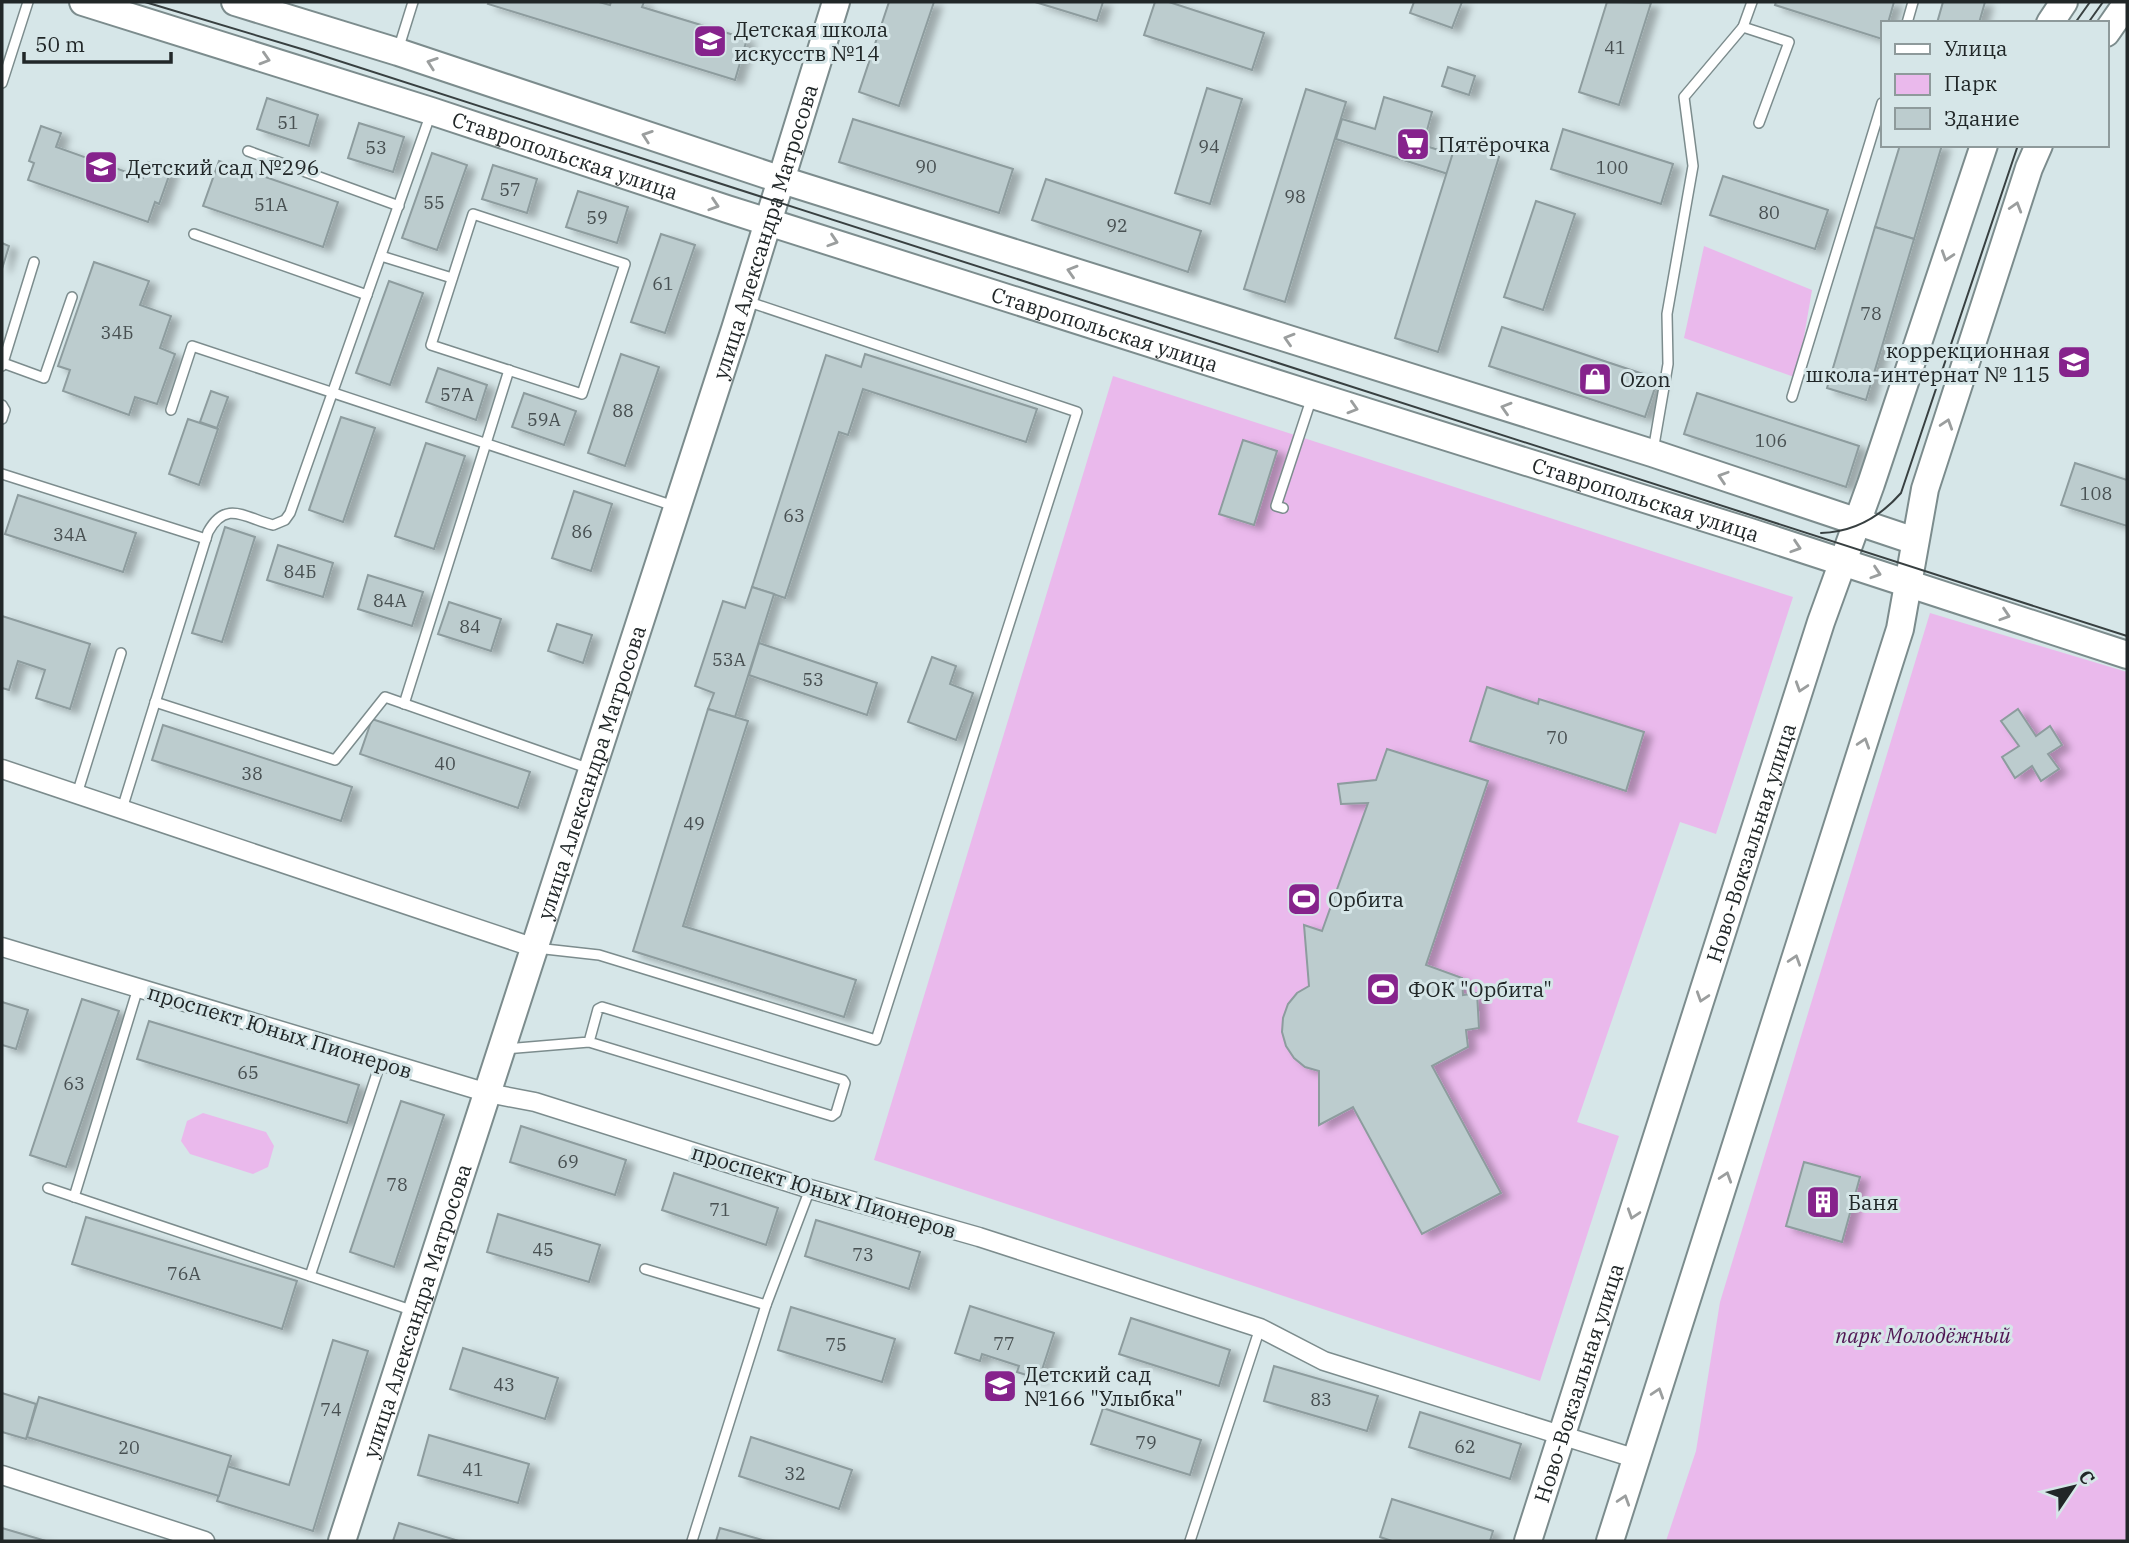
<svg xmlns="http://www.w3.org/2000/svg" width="2129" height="1543" viewBox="0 0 2129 1543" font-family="'IBM Plex Serif',serif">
<defs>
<filter id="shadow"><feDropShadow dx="8" dy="4.5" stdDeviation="3.5" flood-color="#0004"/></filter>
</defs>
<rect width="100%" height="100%" fill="#d6e6e8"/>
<g fill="#eab9ec">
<path d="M1704,246L1812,290L1797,378L1684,338Z"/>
<path d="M1113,376L1793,597L1716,834L1680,822L1577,1122L1619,1136L1540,1381L874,1160Z"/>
<path d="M1930,613L2127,672V1541H1666L1696,1451L1720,1302Z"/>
<path d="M203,1113L266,1132L274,1146L268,1167L253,1174L190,1154L181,1141L187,1121Z"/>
</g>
<g fill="#bcccce" stroke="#8d9c9e" stroke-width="2" filter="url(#shadow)">
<path d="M489,2H599L610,5L611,2H644L642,7L747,39L735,80L488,4Z"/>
<path d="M889,2H934L899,106L859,92Z"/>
<path d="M1035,2H1103L1097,21Z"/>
<path d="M1155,2H1169L1264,33L1252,70L1144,35Z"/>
<path d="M1414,2H1462L1452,28L1410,13Z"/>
<path d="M1607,2L1651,3L1619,105L1579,92Z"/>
<path d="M1776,2H1894L1888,23H1882V39L1775,5Z"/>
<path d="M1943,2H1985L1979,23H1937Z"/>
<path d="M1448,67L1475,76L1469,95L1442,86Z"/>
<path d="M1207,88L1242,99L1210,204L1175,193Z"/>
<path d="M1306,89L1346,102L1285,302L1244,289Z"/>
<path d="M1384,97L1432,112L1423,145L1454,155L1448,174L1336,139L1342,119L1375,129Z"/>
<path d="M267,98L318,115L309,146L257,129Z"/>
<path d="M853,119L1013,169L999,213L839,162Z"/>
<path d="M359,123L404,137L393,172L348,158Z"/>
<path d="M41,126L61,133L56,147L143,178L148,162L171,170L159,204L155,202L148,222L28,180L34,163L29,161Z"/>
<path d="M1563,129L1673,164L1661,204L1551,169Z"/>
<path d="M1456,143L1499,157L1438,352L1395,338Z"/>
<path d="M1900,145H1942L1914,239L1875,227Z"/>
<path d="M432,153L467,165L437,250L402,238Z"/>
<path d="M219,161L338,202L323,247L203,206Z"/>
<path d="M493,165L537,179L527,213L482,199Z"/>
<path d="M1723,176L1828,210L1815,249L1710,215Z"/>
<path d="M1046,179L1201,231L1188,272L1032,220Z"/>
<path d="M578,191L628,207L617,243L566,227Z"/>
<path d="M1536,201L1575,214L1543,310L1504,297Z"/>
<path d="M1875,227L1914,239L1866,400L1827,388Z"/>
<path d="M661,234L695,245L665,333L631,322Z"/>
<path d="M2,243L9,246L2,269Z"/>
<path d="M94,262L149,281L140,305L171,316L160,348L175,354L157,404L135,397L129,415L63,391L70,370L58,366Z"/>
<path d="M389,281L423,293L390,385L356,373Z"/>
<path d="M1502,327L1658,379L1645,417L1489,366Z"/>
<path d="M621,354L659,367L625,466L588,453Z"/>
<path d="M865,354L1037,409L1026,442L863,389L848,435L839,432L785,598L752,587L826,355L861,367Z"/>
<path d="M438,368L487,385L476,420L426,402Z"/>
<path d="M211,391L228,397L217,428L200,422Z"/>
<path d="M524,393L576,411L564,445L512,427Z"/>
<path d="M1697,393L1859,446L1846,487L1684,434Z"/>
<path d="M341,417L375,428L343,522L309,510Z"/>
<path d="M188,419L218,429L199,485L169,474Z"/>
<path d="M1243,440L1277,451L1254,525L1219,514Z"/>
<path d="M426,443L465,456L434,549L395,536Z"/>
<path d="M2075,463L2127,480V526L2061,505Z"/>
<path d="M574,491L612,504L591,571L552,558Z"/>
<path d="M18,495L136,533L123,572L5,534Z"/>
<path d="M225,527L255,537L222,642L192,633Z"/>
<path d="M278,545L333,563L323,597L267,580Z"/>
<path d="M368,575L423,592L412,626L358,609Z"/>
<path d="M752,587L774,594L735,717L708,709L714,693L695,686L723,601L745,608Z"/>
<path d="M449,602L501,619L491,651L438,634Z"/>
<path d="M2,616L90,644L70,709L36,698L45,670L18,661L9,690L2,688Z"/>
<path d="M557,624L592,635L583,663L548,651Z"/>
<path d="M759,643L877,683L867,715L749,675Z"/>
<path d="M932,657L956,666L950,684L973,693L956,740L908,722Z"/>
<path d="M1487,687L1538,704L1539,699L1644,732L1626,791L1470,741Z"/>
<path d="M708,709L748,721L683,926L856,980L844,1017L633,951Z"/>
<path d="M2018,709L2036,736L2050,726L2062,745L2048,754L2059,769L2041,781L2032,766L2015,778L2002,757L2019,746L2001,721Z"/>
<path d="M372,719L530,772L518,808L360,754Z"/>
<path d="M163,725L352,787L341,821L152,760Z"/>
<path d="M1387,749L1488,781L1426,965L1462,978L1463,995L1477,993L1479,1028L1466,1030L1468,1047L1432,1066L1501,1193L1422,1234L1353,1107L1319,1125V1071L1305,1067L1294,1058L1286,1046L1282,1032L1283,1018L1288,1004L1297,993L1309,986L1304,925L1322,931L1368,803L1341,804L1338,784L1376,780Z"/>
<path d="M82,999L119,1011L66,1167L30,1155Z"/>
<path d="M2,1002L28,1010L16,1049L2,1045Z"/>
<path d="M149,1021L359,1085L347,1123L137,1059Z"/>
<path d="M401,1101L444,1115L394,1267L350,1252Z"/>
<path d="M521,1126L626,1160L615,1195L510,1162Z"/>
<path d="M1804,1162L1860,1177L1842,1242L1786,1226Z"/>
<path d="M674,1173L778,1208L766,1245L662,1210Z"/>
<path d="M498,1214L600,1245L589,1282L487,1252Z"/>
<path d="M86,1217L297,1281L282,1329L72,1264Z"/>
<path d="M816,1220L920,1252L909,1289L805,1256Z"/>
<path d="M970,1306L1054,1333L1039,1379L1017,1372L1019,1366L982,1354L980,1361L955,1353Z"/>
<path d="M791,1307L895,1339L882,1382L778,1350Z"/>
<path d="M1131,1318L1230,1350L1219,1386L1119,1354Z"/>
<path d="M333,1340L368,1351L313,1531L217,1501L227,1466L289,1485Z"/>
<path d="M463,1348L558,1378L545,1419L450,1389Z"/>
<path d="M1274,1366L1378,1396L1367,1431L1264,1401Z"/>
<path d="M2,1393L36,1404L26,1439L2,1432Z"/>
<path d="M39,1397L231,1456L219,1496L27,1437Z"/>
<path d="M1103,1408L1201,1440L1190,1475L1091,1444Z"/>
<path d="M1420,1412L1521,1444L1510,1479L1409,1447Z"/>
<path d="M429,1435L529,1464L518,1503L418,1475Z"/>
<path d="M751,1437L852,1470L839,1509L739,1476Z"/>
<path d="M1392,1499L1493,1531L1490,1541H1392L1380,1537Z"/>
<path d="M399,1523L459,1541H393Z"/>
<path d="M2,1528L46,1541H2Z"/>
<path d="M720,1528L766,1541H716Z"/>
</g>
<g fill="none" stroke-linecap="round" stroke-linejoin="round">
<g stroke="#7c8c8d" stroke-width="12">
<g id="lane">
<path d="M1752,2L1743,27L1789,42L1759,123"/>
<path d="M1907,23L1913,2"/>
<path d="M398,50L413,2"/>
<path d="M2,83L28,2"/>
<path d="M248,151L399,206"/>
<path d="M473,214L625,264L582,394L431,345Z"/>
<path d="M194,234L367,295"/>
<path d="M381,256L452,278"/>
<path d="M3,363L44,378L72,297"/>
<path d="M2,366L34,262"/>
<path d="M1792,397L1882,103"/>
<path d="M2,405L5,410L2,419"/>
<path d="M171,410L192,346L674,506"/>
<path d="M1653,451L1668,364L1667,314L1693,166L1684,97L1743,27"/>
<path d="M2,474L206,539"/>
<path d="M1283,508L1276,506L1312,397"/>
<path d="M155,702L335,760L385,697L590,769"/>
<path d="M404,704L509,370"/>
<path d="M77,794L121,653"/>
<path d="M122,809L208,532C226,499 245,518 273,525L285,520L290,513L431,113"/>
<path d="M536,948L599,955L876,1040L1077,412L746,301"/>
<path d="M504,1049L589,1042L832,1116L836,1113L845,1083L843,1080L602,1007L598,1009L589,1042"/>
<path d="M48,1188L414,1311"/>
<path d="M74,1197L138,988"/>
<path d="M645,1269L766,1305"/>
<path d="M310,1276L381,1061"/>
<path d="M692,1541L766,1305L810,1189"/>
<path d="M1190,1541L1260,1328"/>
</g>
</g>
<g stroke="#7c8c8d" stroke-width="21">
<g id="street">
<path d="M2,769L535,948"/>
<path d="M2,947L488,1093L535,1102L810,1189L979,1237L1260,1328L1324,1361L1637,1459"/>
<path d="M2,1475L205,1541"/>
</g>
</g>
<g stroke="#7c8c8d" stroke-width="30">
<g id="secondary">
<path id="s1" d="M83,2L431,111L727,209L1313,395L1750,532L2127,655"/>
<path d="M235,2L398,52L782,180L1652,453L1915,541"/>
<path d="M2050,23L2064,2"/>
<path d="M2106,33L2127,3"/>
<path id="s2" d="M342,1541L735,329L836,2"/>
<path id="s3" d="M1528,1541L1821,622L1871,484L1984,145"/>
<path d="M1610,1541L1900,629L1925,489L2029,168L2039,145"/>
</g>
</g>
<use href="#lane" stroke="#fff" stroke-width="9"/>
<use href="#street" stroke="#fff" stroke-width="18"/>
<use href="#secondary" stroke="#fff" stroke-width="26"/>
<g stroke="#384041" stroke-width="2">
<path d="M145,2L305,50L2127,636"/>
<path d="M2075,23L2090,2"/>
<path d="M2088,23L2103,2"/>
<path d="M1821,533C1854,532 1880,517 1901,493L2018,145"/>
</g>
</g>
<defs><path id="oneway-chevron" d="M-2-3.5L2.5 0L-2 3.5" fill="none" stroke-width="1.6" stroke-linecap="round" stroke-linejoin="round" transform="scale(1.75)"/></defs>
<g stroke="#9b9e9e">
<use href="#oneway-chevron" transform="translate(265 59) rotate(17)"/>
<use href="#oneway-chevron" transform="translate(432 63) rotate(-161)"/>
<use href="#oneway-chevron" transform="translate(647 136) rotate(-161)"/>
<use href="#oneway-chevron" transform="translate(714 205) rotate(18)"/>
<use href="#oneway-chevron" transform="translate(2016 207) rotate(-73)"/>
<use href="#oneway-chevron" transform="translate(833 241) rotate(18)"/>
<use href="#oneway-chevron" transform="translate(1947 256) rotate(108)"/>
<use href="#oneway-chevron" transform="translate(1072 271) rotate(-163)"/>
<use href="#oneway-chevron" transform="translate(1289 339) rotate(-163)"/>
<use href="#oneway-chevron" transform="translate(1353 408) rotate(17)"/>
<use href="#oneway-chevron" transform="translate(1506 408) rotate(-163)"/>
<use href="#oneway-chevron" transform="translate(1947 424) rotate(-72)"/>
<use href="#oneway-chevron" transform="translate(1723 477) rotate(-162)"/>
<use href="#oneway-chevron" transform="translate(1796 547) rotate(18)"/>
<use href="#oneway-chevron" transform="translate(1876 573) rotate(18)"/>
<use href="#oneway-chevron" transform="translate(2005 615) rotate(18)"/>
<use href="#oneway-chevron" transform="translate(1801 687) rotate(108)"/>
<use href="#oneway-chevron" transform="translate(1864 743) rotate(-72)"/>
<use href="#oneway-chevron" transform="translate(1795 960) rotate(-72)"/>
<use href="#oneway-chevron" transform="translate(1702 997) rotate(108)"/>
<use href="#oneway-chevron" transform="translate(1726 1177) rotate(-72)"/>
<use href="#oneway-chevron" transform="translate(1633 1214) rotate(108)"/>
<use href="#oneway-chevron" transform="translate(1658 1393) rotate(-72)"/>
<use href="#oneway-chevron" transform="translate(1624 1500) rotate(-72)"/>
</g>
<defs>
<g id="school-square" transform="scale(1.75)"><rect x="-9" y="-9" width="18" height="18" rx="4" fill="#86238c" stroke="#d6e6e8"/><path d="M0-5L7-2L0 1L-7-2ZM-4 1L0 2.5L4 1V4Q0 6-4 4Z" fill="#fff"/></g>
<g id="supermarket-square" transform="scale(1.75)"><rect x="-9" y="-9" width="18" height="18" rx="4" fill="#86238c" stroke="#d6e6e8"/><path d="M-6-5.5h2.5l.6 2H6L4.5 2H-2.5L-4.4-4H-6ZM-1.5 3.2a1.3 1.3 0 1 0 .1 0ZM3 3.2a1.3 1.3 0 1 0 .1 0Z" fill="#fff"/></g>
<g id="shop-square" transform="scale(1.75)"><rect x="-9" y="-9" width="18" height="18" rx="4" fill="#86238c" stroke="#d6e6e8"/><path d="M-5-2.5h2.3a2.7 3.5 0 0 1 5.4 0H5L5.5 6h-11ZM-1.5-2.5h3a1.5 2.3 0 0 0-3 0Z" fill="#fff"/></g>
<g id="stadium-square" transform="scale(1.75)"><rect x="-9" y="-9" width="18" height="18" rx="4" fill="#86238c" stroke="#d6e6e8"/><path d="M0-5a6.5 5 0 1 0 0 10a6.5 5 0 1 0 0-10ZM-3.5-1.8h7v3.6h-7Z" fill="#fff"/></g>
<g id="building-square" transform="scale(1.75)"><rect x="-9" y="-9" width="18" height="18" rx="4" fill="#86238c" stroke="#d6e6e8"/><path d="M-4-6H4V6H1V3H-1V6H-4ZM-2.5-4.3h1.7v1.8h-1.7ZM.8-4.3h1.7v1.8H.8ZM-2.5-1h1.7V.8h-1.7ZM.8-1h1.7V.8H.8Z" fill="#fff"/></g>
</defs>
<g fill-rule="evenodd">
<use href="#school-square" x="710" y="41"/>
<use href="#supermarket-square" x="1413" y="144"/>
<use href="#school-square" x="101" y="167"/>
<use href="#school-square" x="2074" y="362"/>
<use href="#shop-square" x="1595" y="379"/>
<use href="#stadium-square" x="1304" y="899"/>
<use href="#stadium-square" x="1383" y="989"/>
<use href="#building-square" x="1823" y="1202"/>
<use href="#school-square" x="1000" y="1386"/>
</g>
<g text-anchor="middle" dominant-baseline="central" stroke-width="6" stroke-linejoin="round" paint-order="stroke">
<g font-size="18" fill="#485052">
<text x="1615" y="47">41</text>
<text x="288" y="122">51</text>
<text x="1209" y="146">94</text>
<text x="376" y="147">53</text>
<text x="926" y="166">90</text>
<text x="1612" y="167">100</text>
<text x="510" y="189">57</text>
<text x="1295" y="196">98</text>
<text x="434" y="202">55</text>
<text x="271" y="204">51А</text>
<text x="1769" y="212">80</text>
<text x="597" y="217">59</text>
<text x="1117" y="225">92</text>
<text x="663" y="283">61</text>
<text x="1871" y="313">78</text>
<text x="117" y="332">34Б</text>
<text x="457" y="394">57А</text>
<text x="623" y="410">88</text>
<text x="544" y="419">59А</text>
<text x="1771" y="440">106</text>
<text x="2096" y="493">108</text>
<text x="794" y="515">63</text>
<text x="582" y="531">86</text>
<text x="70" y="534">34А</text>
<text x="300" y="571">84Б</text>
<text x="390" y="600">84А</text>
<text x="470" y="626">84</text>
<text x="729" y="659">53А</text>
<text x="813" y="679">53</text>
<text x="1557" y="737">70</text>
<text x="445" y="763">40</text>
<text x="252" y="773">38</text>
<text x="694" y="823">49</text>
<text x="248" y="1072">65</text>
<text x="74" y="1083">63</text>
<text x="568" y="1161">69</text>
<text x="397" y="1184">78</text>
<text x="720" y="1209">71</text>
<text x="543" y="1249">45</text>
<text x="863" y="1254">73</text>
<text x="184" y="1273">76А</text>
<text x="1004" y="1343">77</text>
<text x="836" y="1344">75</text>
<text x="504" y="1384">43</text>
<text x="1321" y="1399">83</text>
<text x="331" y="1409">74</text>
<text x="1146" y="1442">79</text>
<text x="1465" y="1446">62</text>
<text x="129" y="1447">20</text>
<text x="473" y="1469">41</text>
<text x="795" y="1473">32</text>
</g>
<g font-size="21" fill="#212728" stroke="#d6e6e8" text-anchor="start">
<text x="734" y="29">Детская школа<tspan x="734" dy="24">искусств №14</tspan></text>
<text x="1438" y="144">Пятёрочка</text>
<text x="126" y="167">Детский сад №296</text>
<text x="2050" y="350" text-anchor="end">коррекционная<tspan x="2050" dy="24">школа-интернат № 115</tspan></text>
<text x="1620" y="379">Ozon</text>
<text x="1328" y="899">Орбита</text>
<text x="1408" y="989">ФОК "Орбита"</text>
<text x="1848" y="1202">Баня</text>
<text x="1024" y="1374">Детский сад<tspan x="1024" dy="24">№166 "Улыбка"</tspan></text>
</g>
<g font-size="21" fill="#212728" stroke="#d6e6e8">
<text stroke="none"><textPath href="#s1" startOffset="506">Ставропольская улица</textPath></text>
<text stroke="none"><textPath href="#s2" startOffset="1376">улица Александра Матросова</textPath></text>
<text stroke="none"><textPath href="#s1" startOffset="1073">Ставропольская улица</textPath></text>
<text stroke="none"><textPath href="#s1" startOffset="1640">Ставропольская улица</textPath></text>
<text stroke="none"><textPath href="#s2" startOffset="808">улица Александра Матросова</textPath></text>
<text stroke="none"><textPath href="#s3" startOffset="733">Ново-Вокзальная улица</textPath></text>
<text transform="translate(280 1031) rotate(17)">проспект Юных Пионеров</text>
<text transform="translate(824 1191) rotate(17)">проспект Юных Пионеров</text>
<text stroke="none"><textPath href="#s2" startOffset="242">улица Александра Матросова</textPath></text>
<text stroke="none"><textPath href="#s3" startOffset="166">Ново-Вокзальная улица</textPath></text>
</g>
<g font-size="21" font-style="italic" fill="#501654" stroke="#d6e6e8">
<text x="1923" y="1335">парк Молодёжный</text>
</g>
</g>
<rect width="2129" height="1543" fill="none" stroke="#212728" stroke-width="7"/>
<rect x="1881" y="21" width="228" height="126" fill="#d6e6e8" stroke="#8e9a9b" stroke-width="2"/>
<rect x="1895" y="44" width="35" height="10" fill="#ffffff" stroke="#8e9a9b" stroke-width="2"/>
<text x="1944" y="56" font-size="21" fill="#212728">Улица</text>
<rect x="1895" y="74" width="35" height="21" fill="#eab9ec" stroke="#8e9a9b" stroke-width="2"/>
<text x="1944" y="91" font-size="21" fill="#212728">Парк</text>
<rect x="1895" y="108" width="35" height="21" fill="#bcccce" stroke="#8e9a9b" stroke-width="2"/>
<text x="1944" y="126" font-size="21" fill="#212728">Здание</text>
<g transform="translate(2073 1487) rotate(55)" stroke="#d6e6e8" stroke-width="5" paint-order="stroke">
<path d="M0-5L12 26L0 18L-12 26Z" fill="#212728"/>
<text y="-10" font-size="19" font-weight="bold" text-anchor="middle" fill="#212728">С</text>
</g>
<path d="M24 52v10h147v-10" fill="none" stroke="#212728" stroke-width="3.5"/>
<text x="35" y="52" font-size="21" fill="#212728" stroke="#d6e6e8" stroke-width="5" paint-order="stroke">50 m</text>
</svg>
